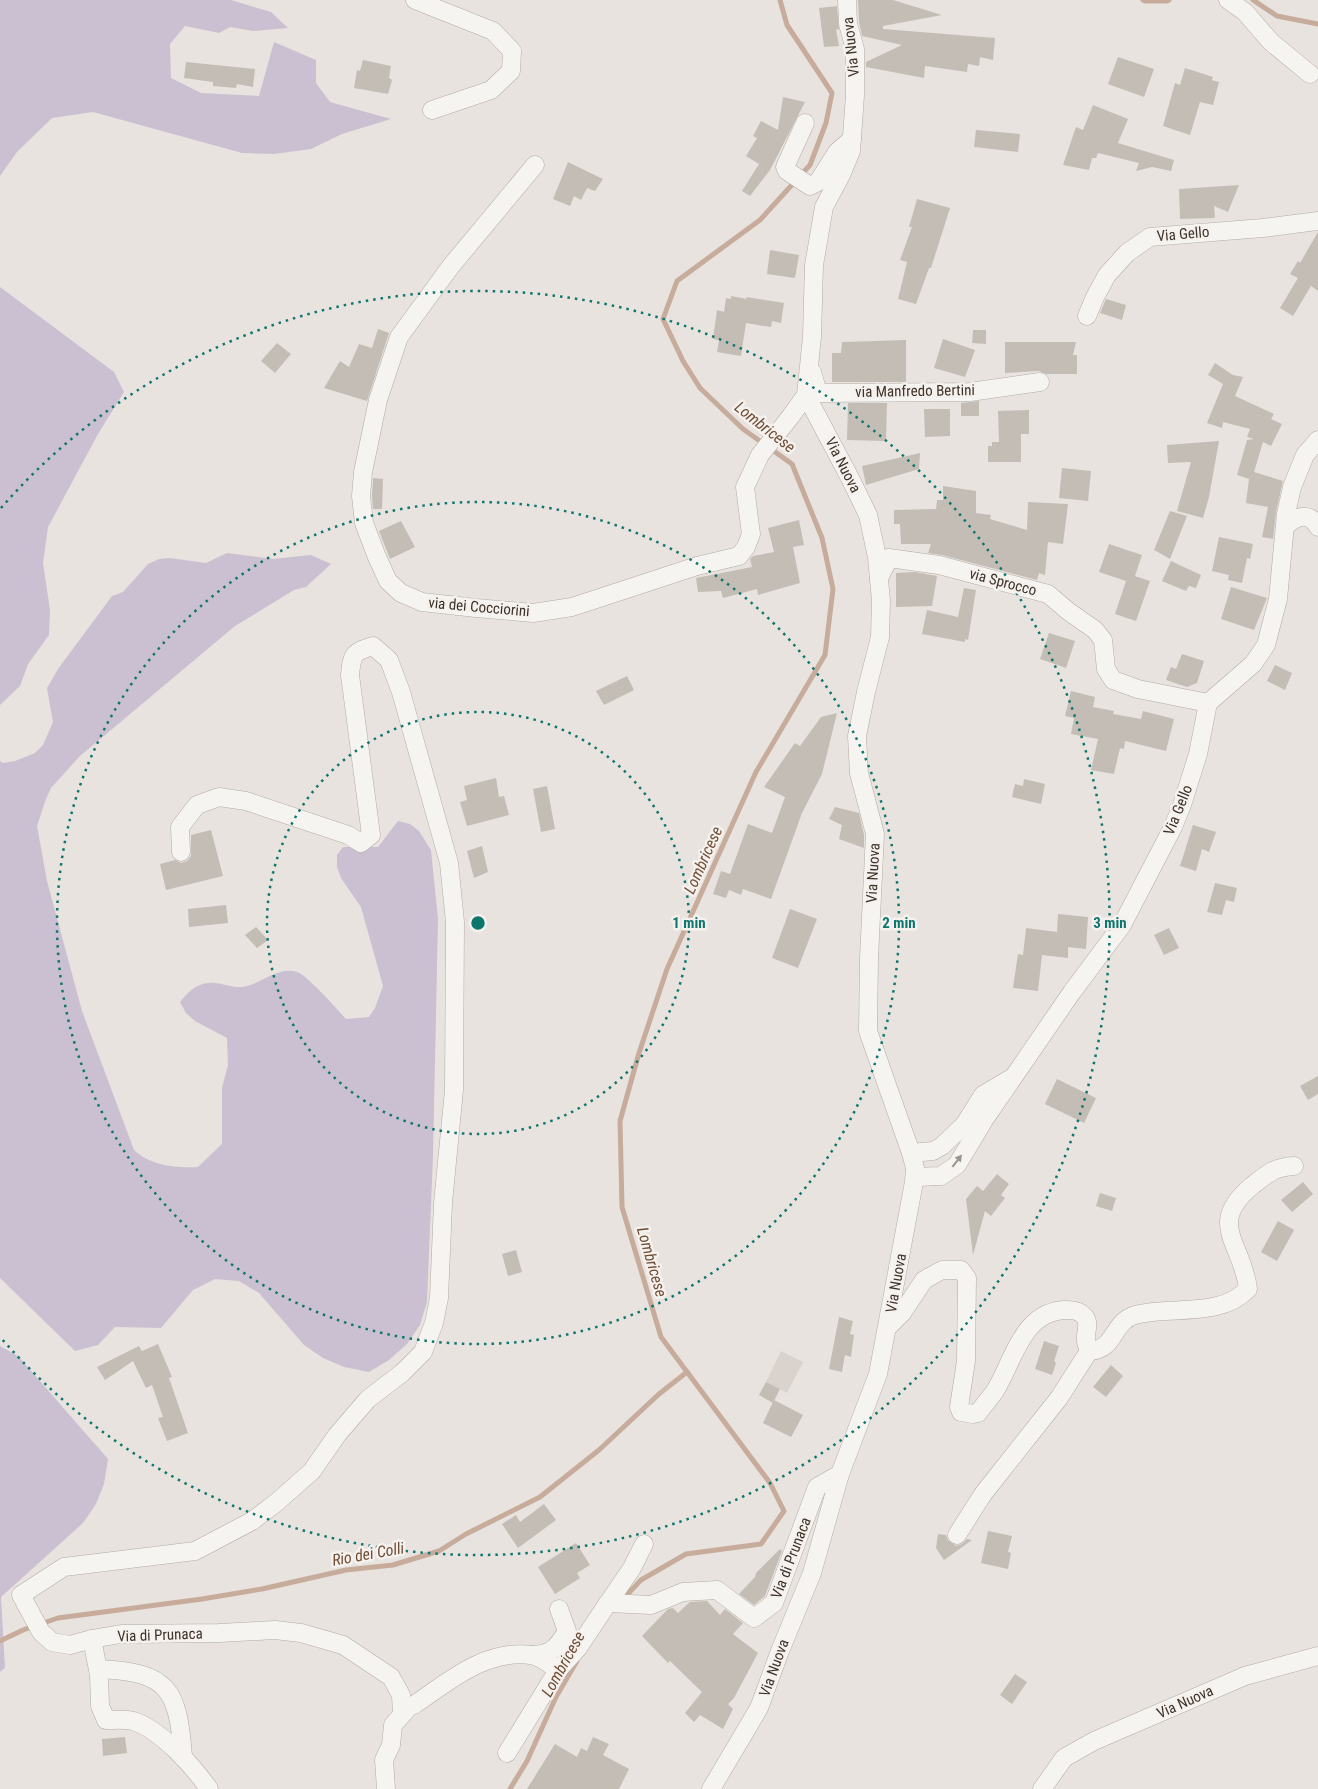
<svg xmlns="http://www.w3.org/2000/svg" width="1318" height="1789" viewBox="0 0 1318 1789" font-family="'Roboto Condensed',sans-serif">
<rect width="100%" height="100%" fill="#e8e3df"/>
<path fill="#dad3cd" d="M781,1351L803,1362L787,1393L766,1382Z"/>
<g fill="#cbc0d1">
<path d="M0,0H231L271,12L288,28L253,31L230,27L219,33L185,26L170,44L171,78L201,93L259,96L274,42L316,60V83L330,102L391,119L342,134L311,149L274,154L242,153L93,112L52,118L17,152L0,176Z"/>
<path d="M0,287L114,372L124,392L98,434L48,527L43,563L50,610L49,635L28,664L20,686L0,705Z"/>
<path d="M227,553L273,559L311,555L331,564L306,587L294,590L235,626L80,756L51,788L46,799L37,826L47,881L82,1011L134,1150C151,1166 176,1168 198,1167L222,1144V1088L228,1065L227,1038L195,1021L186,1013L180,1002C187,993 196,984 208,983C219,981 231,988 242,987C260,985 278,966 297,972C307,975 337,1009 346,1019L369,1017L375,1008L383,986L361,907L341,878L337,867V855L343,847H378L398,821L410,824L419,831L431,850L438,919L433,1156L427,1302L420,1325L407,1344L389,1360L369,1372L344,1367L323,1358L304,1345L259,1293L239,1281L215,1279L193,1290L161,1328L115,1327L98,1345L75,1351L0,1278V761L3,763L15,761L35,753L43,745L53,722L47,688L58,669L112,596L123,592L148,564L159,559L170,558L206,563Z"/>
<path d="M0,1346L18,1356L108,1459L104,1484L96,1504L83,1523L1,1597L5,1668L0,1672Z"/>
</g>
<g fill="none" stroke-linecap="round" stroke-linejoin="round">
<g stroke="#c7ac9b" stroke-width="5">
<path d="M1143,0L1145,1H1167L1169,0"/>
<path d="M1253,0L1277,16L1318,24"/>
<path d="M622,1600L641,1580L686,1554L761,1544L784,1511L770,1483L661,1337L622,1207L620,1121L639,1053L667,969L756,772L825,655L833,589L822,538L792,464L743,429L700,388L683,361L663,319L677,281L760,220L810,165L826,123L832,93L787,25L780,0"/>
<path d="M0,1641L23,1630L58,1618L202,1599L262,1589L346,1570L393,1565L439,1551L466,1534L540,1497L599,1450L659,1394L687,1372"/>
<path d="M510,1789L527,1761L556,1697L577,1661"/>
</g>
</g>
<g fill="#c4bdb6">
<path d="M858,0H893L942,15L883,26V29L995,38L993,60L980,57L979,66L968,64L967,72L925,66L924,78L866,67V62L902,45L862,36L859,22Z"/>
<path d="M837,6L839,30L836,29L839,46L824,47L819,8Z"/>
<path d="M1118,57L1154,69L1144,97L1108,84Z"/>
<path d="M363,60L391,66L389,78L392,80L388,94L354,88L357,70L360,71Z"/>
<path d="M186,62L255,69L253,87L237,84L236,88L213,86V82L184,78Z"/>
<path d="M1185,68L1213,77L1212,80L1219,82L1213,105L1200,102L1190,135L1163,126L1175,83L1180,85Z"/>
<path d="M783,97L805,102L770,170L750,196L742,191L759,164L746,156L757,138L753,136L761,121L778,130Z"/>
<path d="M1093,105L1128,119L1118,143L1174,160L1171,171L1152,167L1136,171L1139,163L1098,153L1096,158H1092L1089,170L1063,165L1076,127L1083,130Z"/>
<path d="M976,130L1020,134L1018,152L974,147Z"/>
<path d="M568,162L603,179L595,191L587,188L581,200L574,196L570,206L553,199Z"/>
<path d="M1239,185L1228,212L1214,206L1215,218L1180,219L1179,189Z"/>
<path d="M917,199L950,208L931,268H929L916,304L898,299L907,262L900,260L912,227H909Z"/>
<path d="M1318,232V291L1311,286L1293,316L1280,308L1298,278L1290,274L1298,261L1300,263Z"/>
<path d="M770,250L799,255L795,278L767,274Z"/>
<path d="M731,296L747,299L746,297L784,303L781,323L772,321L771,327L746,323L741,356L717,352L719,340L713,339L717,310L724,312L726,298L731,299Z"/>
<path d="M1106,299L1126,305L1122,320L1100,313Z"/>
<path d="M378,329L389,333L367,401L324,388L340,361L349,367L359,344L372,348Z"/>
<path d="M973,330H986V344L972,343Z"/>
<path d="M943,339L975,350L965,377L934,368Z"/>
<path d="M906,340V382H832V353H841L842,342Z"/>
<path d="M1005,342H1076L1073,355H1077V374H1046L1039,371L1005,373Z"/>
<path d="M277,343L291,354L275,373L261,361Z"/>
<path d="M1215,363L1233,375L1243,377L1235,396L1274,414L1271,419L1282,424L1271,446L1263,442L1254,472L1283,481L1276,512L1273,539L1262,537L1268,507L1246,503L1249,479L1237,475L1247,440L1254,439L1247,437L1250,429L1223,422L1222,428L1207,423L1223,384L1208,375Z"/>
<path d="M979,401V416H961V403Z"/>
<path d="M848,403H887L886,441L847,440Z"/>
<path d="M924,409H950V436L925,437Z"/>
<path d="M1029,410V434H1021V462H988V446H992V442H999L998,411Z"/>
<path d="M1219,441L1209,497L1203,518L1177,511L1191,462L1168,463L1167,445Z"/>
<path d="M920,453L919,469L866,485L862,466L907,456V458V456Z"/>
<path d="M1062,468L1091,471L1088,501L1059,498Z"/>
<path d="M373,478L383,479L382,509H373L372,496Z"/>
<path d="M943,486L976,491V513L991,515L990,519L1027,530L1028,502L1068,504L1063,544L1048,542L1045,575L1039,573L1037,580L942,555L928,553L931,544H901L900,524H894V510L936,509L937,500H943Z"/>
<path d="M1170,511L1187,516L1170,559L1154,550Z"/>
<path d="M799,520L804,545L793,547L800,583L758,595L757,589L723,598L721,591L698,592L696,578L752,567L750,559L753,556L774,552L768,528Z"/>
<path d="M401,521L415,547L390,559L379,531Z"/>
<path d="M1219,537L1253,544L1250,559L1247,558L1242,583L1228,580L1229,575L1212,571Z"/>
<path d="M1109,544L1142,555L1135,576L1150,581L1136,621L1115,614L1126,581L1099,572Z"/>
<path d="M1171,561L1201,575L1196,588L1189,586L1186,591L1162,581Z"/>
<path d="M915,572L937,576L932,606L896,607V573Z"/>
<path d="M1231,587L1267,598L1254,630L1221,619Z"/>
<path d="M964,588L976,590L968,640L965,639V642L922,634L927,610L958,617Z"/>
<path d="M1049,633L1075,641L1066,668L1040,659Z"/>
<path d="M1182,654L1204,661L1197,683L1187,687L1166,680L1171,667L1176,669Z"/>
<path d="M1275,665L1292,673L1285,690L1267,681Z"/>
<path d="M627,676L634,690L604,705L596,691Z"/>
<path d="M1071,691L1095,697L1093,707L1114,711L1113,714L1141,719L1143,711L1174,719L1166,751L1125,741L1124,749L1120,748L1114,774L1091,770L1098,739L1071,734L1074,718L1065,716Z"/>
<path d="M837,713L822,774L802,813L771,899L743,889L741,895L729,890L726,898L713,894L721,871L730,874L748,824L772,833L785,797L764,787L795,743L800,746L821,717Z"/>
<path d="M496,778L499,797L504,796L509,815L467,826L460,802L467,800L464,786Z"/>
<path d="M1024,779L1045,784L1041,804L1012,797L1015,784L1023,786Z"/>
<path d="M547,786L555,829L541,832L533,789Z"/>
<path d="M835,807L859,813L864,835V848L839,839L842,825L829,819Z"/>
<path d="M1193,825L1216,832L1209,852L1202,849L1196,871L1180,866Z"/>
<path d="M211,830L223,876L166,890L160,864L175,860L181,863L187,861L191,856V835Z"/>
<path d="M482,846L488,872L474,878L467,851Z"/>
<path d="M1215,883L1237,888L1234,902L1226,900L1222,915L1207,912Z"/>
<path d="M226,905L228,923L189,927L188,909Z"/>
<path d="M790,909L817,919L798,968L772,958Z"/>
<path d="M1058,914L1088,917L1086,949L1068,947V958L1042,955L1038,991L1013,988L1018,954L1023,955L1026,928L1057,932Z"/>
<path d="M256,927L268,940L257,948L245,935Z"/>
<path d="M1169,928L1179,948L1164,955L1154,935Z"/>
<path d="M1318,1076V1094L1308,1100L1300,1086Z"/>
<path d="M1057,1079L1096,1098L1084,1123L1045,1104Z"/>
<path d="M997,1174L1009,1184L1001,1195L1005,1198L991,1216L985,1211L973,1255L966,1199L977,1186L983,1191Z"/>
<path d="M1303,1182L1313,1194L1292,1212L1281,1200Z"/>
<path d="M1100,1193L1116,1198L1112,1211L1096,1206Z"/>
<path d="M1278,1221L1294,1230L1277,1261L1261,1252Z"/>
<path d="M516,1250L522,1272L508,1276L502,1254Z"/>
<path d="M839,1317L853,1321L850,1334L854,1335L851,1357L845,1355L842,1372L829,1369Z"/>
<path d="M1044,1341L1059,1346L1054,1361L1056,1363L1052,1375L1035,1369Z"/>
<path d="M158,1344L172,1377L169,1378L188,1433L167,1441L158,1418L163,1417L152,1385L146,1388L133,1361L105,1380L97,1367L139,1346L142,1351Z"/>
<path d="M1111,1365L1123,1376L1106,1397L1093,1387Z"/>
<path d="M766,1382L780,1389L773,1403L759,1395Z"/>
<path d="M774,1400L803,1415L791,1437L763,1423Z"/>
<path d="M544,1504L556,1520L518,1548L502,1524L516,1515L520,1522Z"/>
<path d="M988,1531L1012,1536L1008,1552L1011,1553L1008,1569L981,1563Z"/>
<path d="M938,1534L946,1535L948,1540L956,1546L962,1544L967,1539L972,1540L944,1560L936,1548Z"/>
<path d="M576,1543L590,1565L577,1573L580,1578L555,1594L538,1567Z"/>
<path d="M780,1549L782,1551L765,1596L754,1605L739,1594L755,1577L756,1573Z"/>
<path d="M707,1601L720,1615L725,1609L743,1623L733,1634L758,1653L734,1698L728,1704L733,1709L723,1729L700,1715L694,1722L685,1713L702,1692L670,1661L668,1663L642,1636L668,1609L673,1608L678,1613L690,1602Z"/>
<path d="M1015,1674L1027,1682L1012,1704L1000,1695Z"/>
<path d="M125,1737L127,1753L103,1756L102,1739Z"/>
<path d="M593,1737L609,1744L603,1755L629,1769L619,1789H527L555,1744L577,1757L581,1748L587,1751Z"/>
</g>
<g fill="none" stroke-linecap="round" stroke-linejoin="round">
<g stroke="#b2aba4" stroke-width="19">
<g id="minor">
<path d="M415,0L493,31L512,51L511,71L491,90L432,110"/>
<path d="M1228,0L1245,12L1271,42L1310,74"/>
<path d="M805,123L785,167L787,171L810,186L818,182L837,152L852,139"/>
<path d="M535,165L451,266L399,337L378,400L363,472L361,496L364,523L377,557L388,581L401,593L422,602L476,608L533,613L572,607L697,566L739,556L746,547L751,534L745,487L760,455L791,416L806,395"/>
<path d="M1087,316L1095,297L1107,275L1127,253L1150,237L1263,228L1318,221"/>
<path d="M812,372L818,393L970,392L1040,382"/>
<path d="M1286,526C1297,515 1310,512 1318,527"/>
<path d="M879,578L889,558L939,565L1048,594L1068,611L1095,630L1103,640L1106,669L1113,680L1138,689L1208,703"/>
<path d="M181,852L180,827L197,805L219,797L246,801L348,835L361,843L371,835L350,675C352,654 353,652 373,646L389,660L401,692L449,863L455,922L454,1090L443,1203L439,1298L434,1323L423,1352L402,1373L368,1399L337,1435L312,1471L277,1502L252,1521L195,1551L64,1567L21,1595L41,1632L52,1642L70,1645L92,1639L121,1634L219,1633L275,1630L301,1633L343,1645L391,1677L401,1695L402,1714"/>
<path d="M911,1153L933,1151L942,1146L964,1125L983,1095L1010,1079"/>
<path d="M915,1177L941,1176L957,1165L984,1120L1072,992L1122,925L1173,827L1182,805L1198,754L1208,703L1253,664L1266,645L1278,599L1286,514L1292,487L1305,455L1318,440"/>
<path d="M888,1327L902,1313L924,1280L942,1270H961L967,1278L966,1361L959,1407L961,1412L973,1414L978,1413C984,1405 990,1398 995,1391C1014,1360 1023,1309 1068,1310C1075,1310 1080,1311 1085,1317C1090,1324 1085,1333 1086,1340C1086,1344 1088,1348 1089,1351C1116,1350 1112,1322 1135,1315C1171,1305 1219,1319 1248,1289C1243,1243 1205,1224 1253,1185C1268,1173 1275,1167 1294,1166"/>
<path d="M957,1535L983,1494L1059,1398L1089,1351"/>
<path d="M608,1603L632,1568L644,1544"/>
<path d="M92,1639L99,1675L100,1706L106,1720C114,1720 125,1719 133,1721C160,1729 193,1766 209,1789"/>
<path d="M533,1655C553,1654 557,1647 567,1631L559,1609"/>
<path d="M98,1669C169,1672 178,1689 183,1757"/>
<path d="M507,1753L558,1670"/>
<path d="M386,1789L384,1760L391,1745L393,1725L409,1707L414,1705C449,1681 486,1649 531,1655C540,1656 551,1665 558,1670L578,1648L608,1603L651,1605L683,1592L717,1590L754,1618L774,1603L817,1487L840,1474"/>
<path d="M711,1789L759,1708L780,1651L812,1573L840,1474L878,1374L914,1182L915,1168L911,1153L868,1031L869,958L875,834L859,773L857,736L866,692L880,637L881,601L877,557L868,515L851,480L806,395L812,337L814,265L824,207L841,175L851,151L855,95V49L848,24L847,0"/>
<path d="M1042,1789L1064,1758L1094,1741L1245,1676L1318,1656"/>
</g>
</g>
<use href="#minor" stroke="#f6f4f1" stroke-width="18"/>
</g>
<defs><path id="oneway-solid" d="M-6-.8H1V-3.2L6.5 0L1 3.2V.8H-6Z" transform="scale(1.25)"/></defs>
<use fill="#9a948c" href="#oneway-solid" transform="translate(957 1161) rotate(-52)"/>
<g fill="none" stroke="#0f766e" stroke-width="2.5" stroke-dasharray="2.5 5">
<circle cx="478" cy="923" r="211"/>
<circle cx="478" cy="923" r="421"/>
<path d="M1 508A632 632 0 1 1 1 1338"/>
</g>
<g text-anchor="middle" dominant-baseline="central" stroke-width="5" stroke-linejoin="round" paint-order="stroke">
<g font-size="15" fill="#3e3328" stroke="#f5f1ee">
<text transform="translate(851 47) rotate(-96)">Via Nuova</text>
<text transform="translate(1183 234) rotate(-5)">Via Gello</text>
<text transform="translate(915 391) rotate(-1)">via Manfredo Bertini</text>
<text transform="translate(843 465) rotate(63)">Via Nuova</text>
<text transform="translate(1003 582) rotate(15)">via Sprocco</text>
<text transform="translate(479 607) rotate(5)">via dei Cocciorini</text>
<text transform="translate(1178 810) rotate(-68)">Via Gello</text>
<text transform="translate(873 873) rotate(-87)">Via Nuova</text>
<text transform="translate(896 1283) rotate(-80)">Via Nuova</text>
<text transform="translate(791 1558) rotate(-69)">Via di Prunaca</text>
<text transform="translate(160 1635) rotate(-2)">Via di Prunaca</text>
<text transform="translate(774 1668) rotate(-70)">Via Nuova</text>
<text transform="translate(1185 1702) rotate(-24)">Via Nuova</text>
</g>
<g font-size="16" font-style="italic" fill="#704d34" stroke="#f5f1ee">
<text transform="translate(765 427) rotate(38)">Lombricese</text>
<text transform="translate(703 860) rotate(-66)">Lombricese</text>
<text transform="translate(652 1262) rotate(74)">Lombricese</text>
<text transform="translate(368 1554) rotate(-10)">Rio dei Colli</text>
<text transform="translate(563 1664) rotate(-61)">Lombricese</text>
</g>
</g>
<circle cx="478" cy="923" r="8" fill="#0f766e" stroke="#f5f1ee" stroke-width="2.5"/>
<g font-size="15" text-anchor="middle" font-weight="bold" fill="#0f766e" stroke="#f5f1ee" stroke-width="5" stroke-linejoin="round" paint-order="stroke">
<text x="689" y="928">1 min</text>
<text x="899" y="928">2 min</text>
<text x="1110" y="928">3 min</text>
</g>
</svg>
